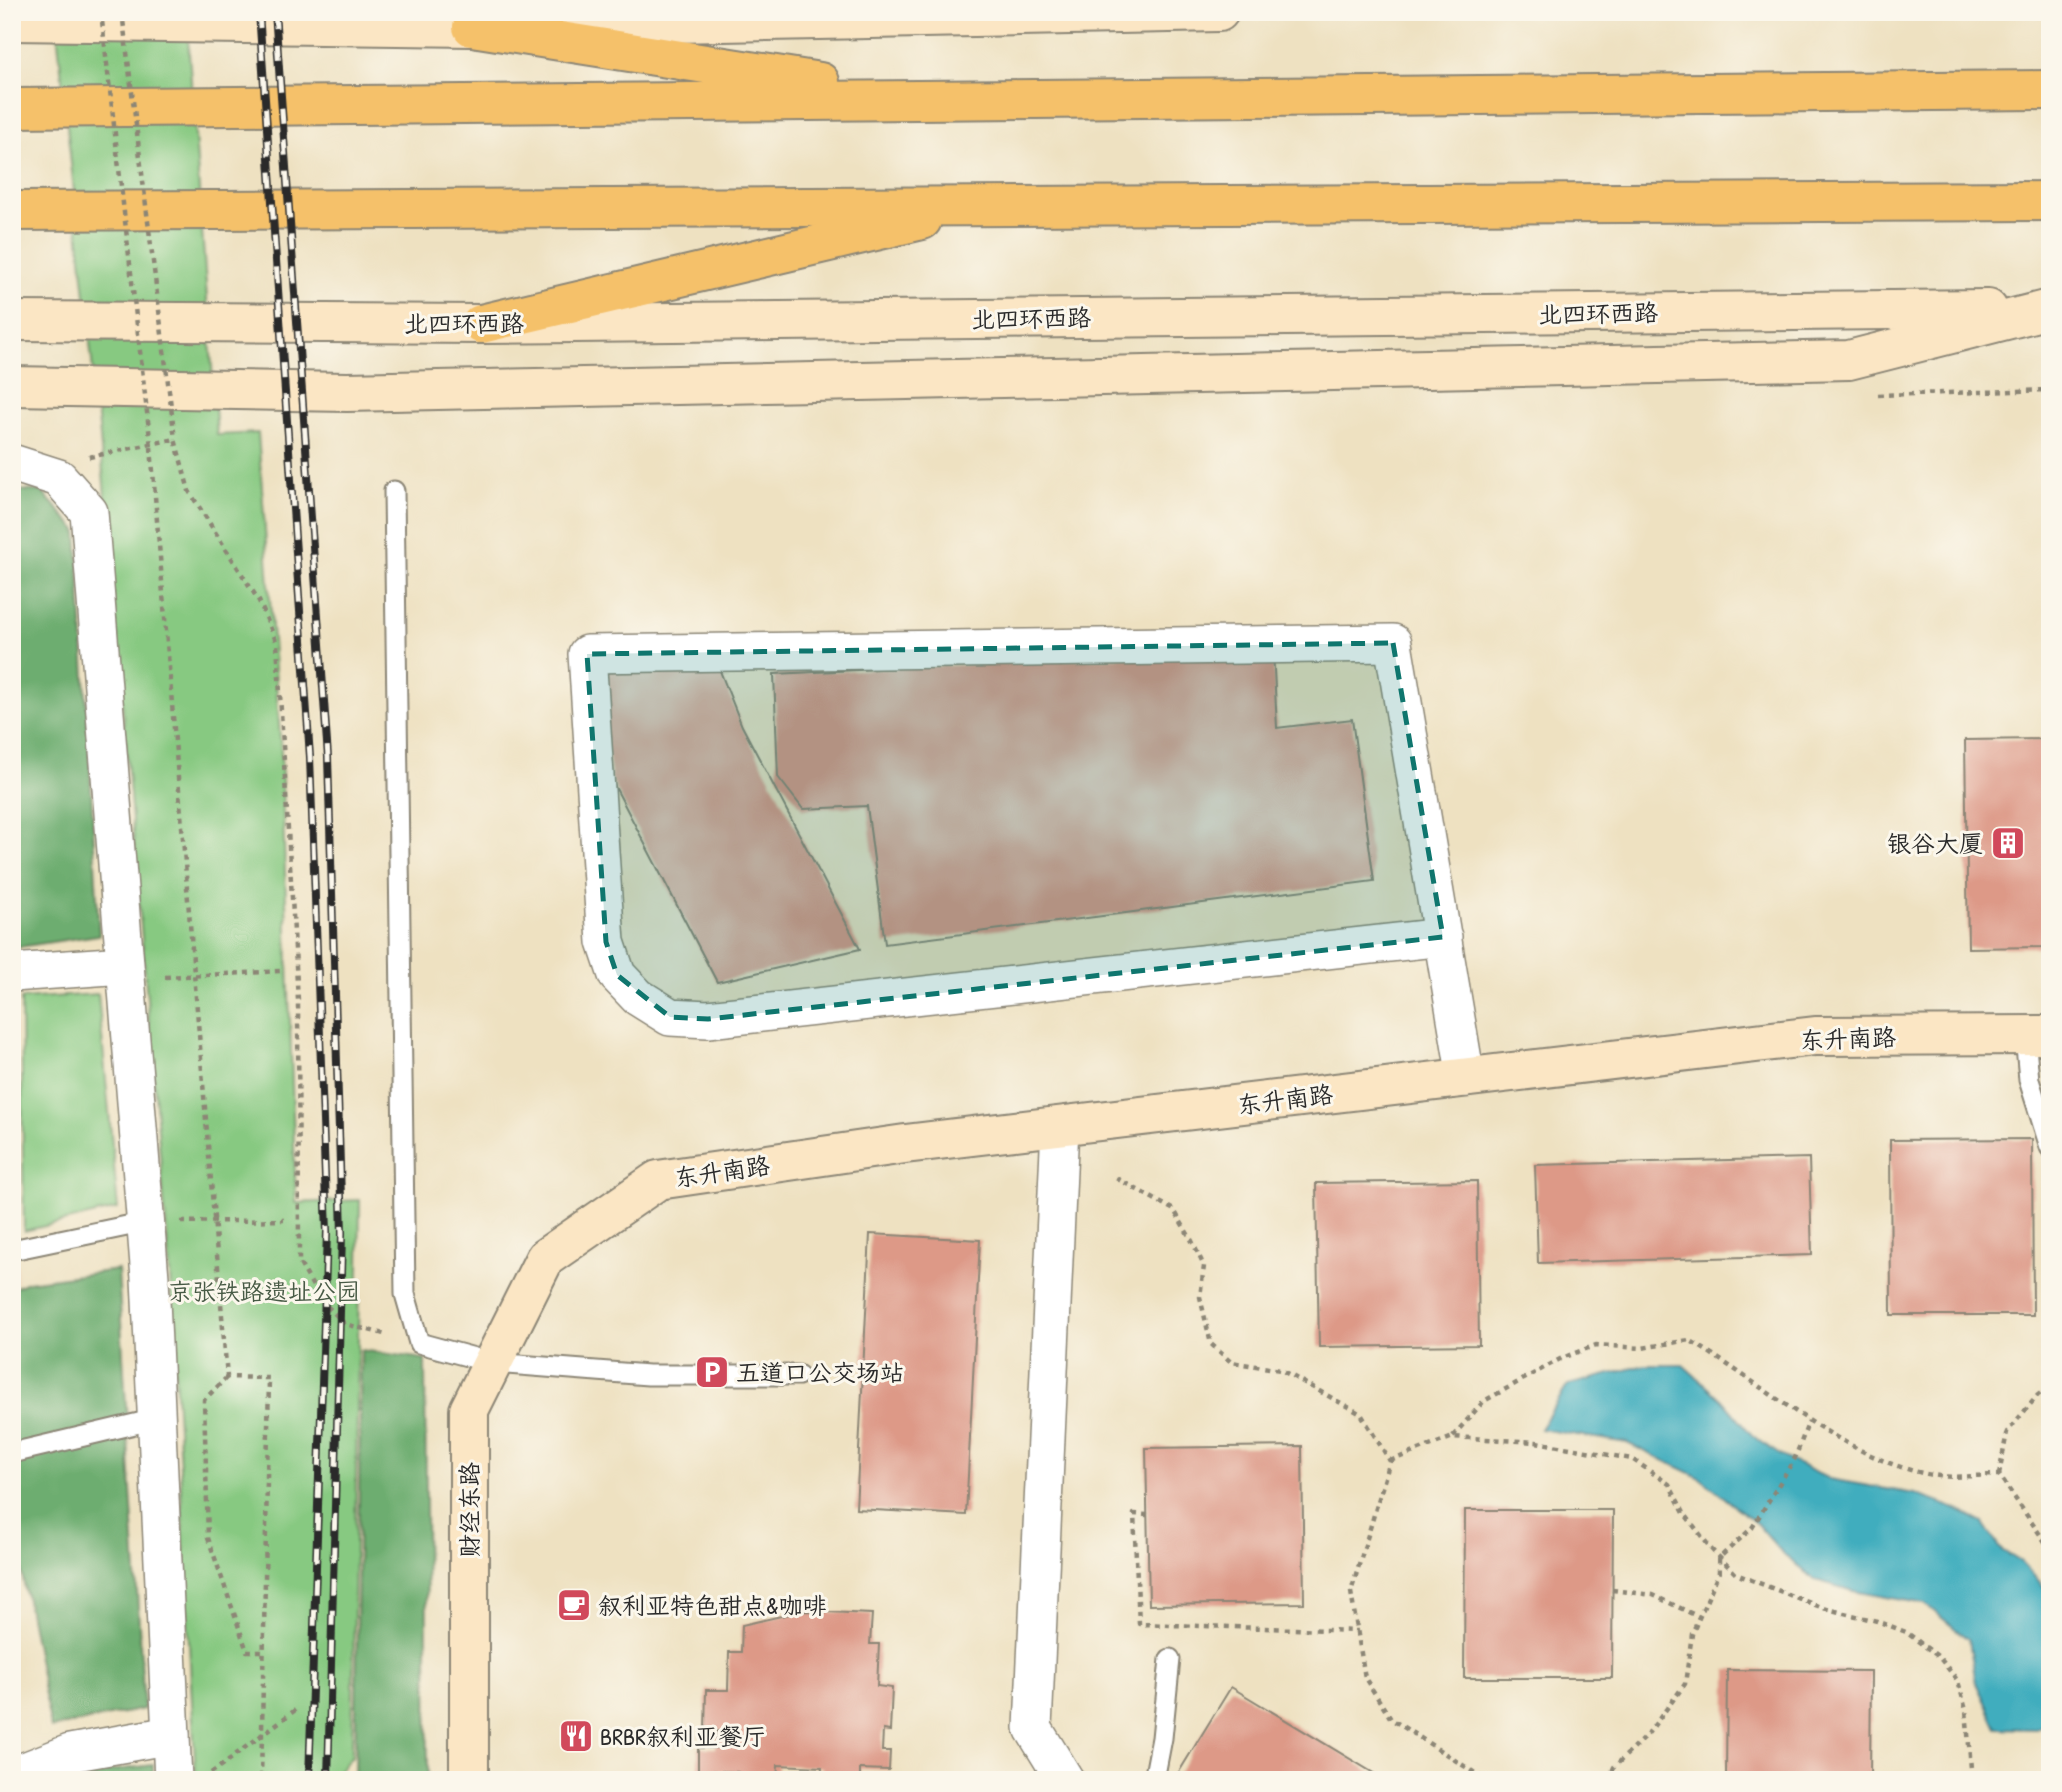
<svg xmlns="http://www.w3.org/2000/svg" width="2062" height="1792" viewBox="0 0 2062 1792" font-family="'Patrick Hand','LXGW WenKai TC',sans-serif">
<rect width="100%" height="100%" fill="#fbf7ec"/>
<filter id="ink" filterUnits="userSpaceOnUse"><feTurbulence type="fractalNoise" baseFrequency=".0143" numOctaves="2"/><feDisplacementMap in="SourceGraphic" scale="14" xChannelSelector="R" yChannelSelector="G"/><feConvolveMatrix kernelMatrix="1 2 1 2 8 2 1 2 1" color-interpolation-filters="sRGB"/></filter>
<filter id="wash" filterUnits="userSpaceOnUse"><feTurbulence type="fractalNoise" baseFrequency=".00686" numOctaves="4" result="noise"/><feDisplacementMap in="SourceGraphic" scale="28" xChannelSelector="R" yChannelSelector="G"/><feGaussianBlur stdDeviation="1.57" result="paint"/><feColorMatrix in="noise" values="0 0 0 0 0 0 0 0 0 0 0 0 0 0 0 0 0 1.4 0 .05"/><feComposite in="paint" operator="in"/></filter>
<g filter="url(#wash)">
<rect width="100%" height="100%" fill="#eee1c1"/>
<path fill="#eed7bb" d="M12,993H16L18,1282L12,1285Z"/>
<g fill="#87c981" stroke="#597a56" stroke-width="2">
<path d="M55,12H186L217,435L258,433L281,751L296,1203L360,1200L352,1756L330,1780H196L170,1273L100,437Z"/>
<path d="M98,994L118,1209L24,1231L21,999Z"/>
</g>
<g fill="#6dad6f" stroke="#4c6c4d" stroke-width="2">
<path d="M12,490L41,491L77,530L99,935L12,948Z"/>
<path d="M118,1270L144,1709L51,1728L12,1521V1289L27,1282Z"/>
<path d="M361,1350L425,1359L428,1780H355Z"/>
<path d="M153,1765V1780H81V1775Z"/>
</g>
<path fill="#40adbe" stroke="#366c74" stroke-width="2" d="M1645,1365H1683L1722,1400L1752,1435L1781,1456L1829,1479L1915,1494L1956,1509L1983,1523L2000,1549L2021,1562L2050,1593V1720L2036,1729L1997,1728L1976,1683L1969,1640L1925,1604L1853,1591L1816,1580L1785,1556L1757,1524L1699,1477L1627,1443L1540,1429L1568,1385Z"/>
<g id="blocks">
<g fill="#dd9987">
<path d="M1273,650L1277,728L1352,719L1374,881L885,944L867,806L803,809L778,777L774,674Z"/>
<path d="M595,664L718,666L742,726L860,949L717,982L612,781Z"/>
<path d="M2050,739V947L1968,948L1965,740Z"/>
<path d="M2032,1139L2033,1315H1891L1890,1140Z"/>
<path d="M1809,1158L1812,1255L1538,1263L1535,1165Z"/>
<path d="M1477,1181L1479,1345L1319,1347L1316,1183Z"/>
<path d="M870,1234L980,1240L966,1515L856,1509Z"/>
<path d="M1302,1446L1304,1603L1149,1605L1146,1448Z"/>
<path d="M1465,1510H1613L1612,1678H1464Z"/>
<path d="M803,1611L872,1614L870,1644H879L877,1686L892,1688L890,1731L883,1730L882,1751H890L889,1770L860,1769V1780H821L822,1767L778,1765L777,1780H738V1772L698,1770V1748H716L717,1731L705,1730L706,1690H728L729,1652H741L742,1625Z"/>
<path d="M1727,1670L1871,1671L1870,1780H1726Z"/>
<path d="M1231,1687L1385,1780H1174Z"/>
</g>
</g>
</g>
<g filter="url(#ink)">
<use href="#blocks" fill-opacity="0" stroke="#8c8676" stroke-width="2"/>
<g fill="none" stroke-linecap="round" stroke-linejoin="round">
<g stroke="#8c8676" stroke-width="23">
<g id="lane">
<path d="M394,491L405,1294L419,1343L493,1363L648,1375H798"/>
<path d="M2025,1035L2029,1080L2050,1147"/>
<path d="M12,1250L146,1222"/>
<path d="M12,1453L156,1419"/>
<path d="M1154,1780L1162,1738L1170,1659"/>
</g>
</g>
<g stroke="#8c8676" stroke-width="40">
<g id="street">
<path d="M12,463L59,478L89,512L150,1278L173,1780"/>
<path d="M1443,937L708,1019L670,1017L638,997L617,975L606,942L587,654L1393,643L1466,1078"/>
<path d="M12,973L124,965"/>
<path d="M1060,1126L1033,1728L1065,1780"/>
<path d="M12,1776L70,1753L171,1735"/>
</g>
</g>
<g stroke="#8c8676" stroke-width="42">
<g id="secondary">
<path d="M12,21L472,27L1219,12"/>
<path d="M12,321L481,324L1988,309"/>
<path d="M12,386L347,392L1849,360L2049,309"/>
<path d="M469,1780V1410L545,1258L658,1180L905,1144L1815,1036L2050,1035"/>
</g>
</g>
<g stroke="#8c8676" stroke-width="42">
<g id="highway">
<path d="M472,27L820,82"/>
<path d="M12,108L2050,90"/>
<path d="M12,211L2050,201"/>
<path d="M481,324L922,220"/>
</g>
</g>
<g stroke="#8c8676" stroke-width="4.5" stroke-dasharray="5 5" stroke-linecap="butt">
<path d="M1878,395L2050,390"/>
<path d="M151,447L227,1377L269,1378L261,1780"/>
<path d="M89,457L175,439L189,491L259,601L277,643L298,1000L299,1262L321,1300L345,1324L388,1335"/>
<path d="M165,977L282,971"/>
<path d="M1116,1178L1174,1210L1192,1241L1204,1266L1200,1297L1211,1344L1231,1362L1281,1370L1361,1414L1390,1461L1351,1592L1365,1678L1391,1719L1486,1780"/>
<path d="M181,1222L284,1220"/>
<path d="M227,1377L204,1400L208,1538L247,1651H264"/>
<path d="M1453,1436L1484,1401L1562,1358L1596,1345L1642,1348L1689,1340C1766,1385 1849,1464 1939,1476C1958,1478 1979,1475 1999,1475L2050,1549"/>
<path d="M1390,1461L1453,1437L1536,1442L1632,1459L1669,1484L1684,1513L1712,1550L1736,1574L1823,1608L1877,1621L1906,1632L1939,1657L1958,1681L1966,1710L1972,1780"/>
<path d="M1999,1475L2007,1432L2038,1395L2050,1386"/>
<path d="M1148,1515L1134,1514L1139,1624L1358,1631"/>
<path d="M1612,1590L1653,1595L1699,1617"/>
<path d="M211,1773L298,1708"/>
<path d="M1609,1780L1614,1767L1647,1735L1685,1684L1692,1634L1719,1572V1558L1752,1528L1795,1458L1809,1421"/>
</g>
<use href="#lane" stroke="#fff" stroke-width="19"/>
<use href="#street" stroke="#fff" stroke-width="37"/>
<use href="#secondary" stroke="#fbe6c4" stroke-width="38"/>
<use href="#highway" stroke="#f5c16b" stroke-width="38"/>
<g stroke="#2b2b2b" stroke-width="8">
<g id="rail">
<path d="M259,12L310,757L327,1232L309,1780"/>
<path d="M275,12L328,757L342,1233L328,1780"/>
</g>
</g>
<use href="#rail" stroke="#fbf7ec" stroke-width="5" stroke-dasharray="16" stroke-linecap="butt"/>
<g stroke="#8c8676" stroke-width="4.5" stroke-dasharray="5 5" stroke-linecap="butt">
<path d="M101,12L151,447"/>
<path d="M122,12L175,439"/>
</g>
</g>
</g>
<path fill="#0f766e" fill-opacity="0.2" stroke="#0f766e" stroke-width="5" stroke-dasharray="14 9" stroke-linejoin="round" d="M1393,643L1443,937L708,1019L670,1017L617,975L606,942L587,654Z"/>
<defs>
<g id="building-square" transform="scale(1.75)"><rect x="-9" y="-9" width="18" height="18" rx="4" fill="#d1495b" stroke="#fbf7ec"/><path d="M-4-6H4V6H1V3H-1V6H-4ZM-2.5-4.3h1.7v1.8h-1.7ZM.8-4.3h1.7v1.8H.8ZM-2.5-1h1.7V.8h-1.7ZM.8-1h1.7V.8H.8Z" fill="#fff"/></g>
<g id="parking-square" transform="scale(1.75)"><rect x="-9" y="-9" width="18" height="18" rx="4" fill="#d1495b" stroke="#fbf7ec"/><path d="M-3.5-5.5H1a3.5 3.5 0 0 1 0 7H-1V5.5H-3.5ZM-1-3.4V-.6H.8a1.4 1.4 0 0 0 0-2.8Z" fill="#fff"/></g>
<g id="cafe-square" transform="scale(1.75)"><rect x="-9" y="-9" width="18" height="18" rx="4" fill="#d1495b" stroke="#fbf7ec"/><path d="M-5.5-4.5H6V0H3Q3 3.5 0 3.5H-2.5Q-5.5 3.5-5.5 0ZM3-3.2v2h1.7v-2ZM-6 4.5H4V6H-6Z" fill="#fff"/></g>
<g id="restaurant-square" transform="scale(1.75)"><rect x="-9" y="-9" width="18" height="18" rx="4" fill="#d1495b" stroke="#fbf7ec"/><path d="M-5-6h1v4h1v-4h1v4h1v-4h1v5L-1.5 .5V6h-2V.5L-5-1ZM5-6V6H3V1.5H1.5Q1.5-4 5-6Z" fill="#fff"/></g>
</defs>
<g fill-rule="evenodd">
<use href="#building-square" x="2008" y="843"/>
<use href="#parking-square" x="712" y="1372"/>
<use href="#cafe-square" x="574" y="1605"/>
<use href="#restaurant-square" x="576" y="1736"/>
</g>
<g text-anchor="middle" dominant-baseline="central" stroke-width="6" stroke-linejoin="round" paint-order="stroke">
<g font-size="24" fill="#2b2b2b" stroke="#fbf7ec">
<text transform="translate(1598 313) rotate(-1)">北四环西路</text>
<text transform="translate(1031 318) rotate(-1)">北四环西路</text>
<text x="464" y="323">北四环西路</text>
<text transform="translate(1848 1038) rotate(-2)">东升南路</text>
<text transform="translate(1285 1099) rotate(-7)">东升南路</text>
<text transform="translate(722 1171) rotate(-8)">东升南路</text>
<text transform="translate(469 1510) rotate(-90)">财经东路</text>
</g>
<g font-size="24" fill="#2b2b2b" stroke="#fbf7ec" text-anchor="start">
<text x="1983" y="843" text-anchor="end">银谷大厦</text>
<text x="736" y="1372">五道口公交场站</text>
<text x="598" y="1605">叙利亚特色甜点&amp;咖啡</text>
<text x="600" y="1736">BRBR叙利亚餐厅</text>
</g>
<g font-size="24" fill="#475a45" stroke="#fbf7ec">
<text x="264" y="1291">京张铁路遗址公园</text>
</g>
</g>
<rect width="2062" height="1792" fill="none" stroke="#fbf7ec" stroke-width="42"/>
</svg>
